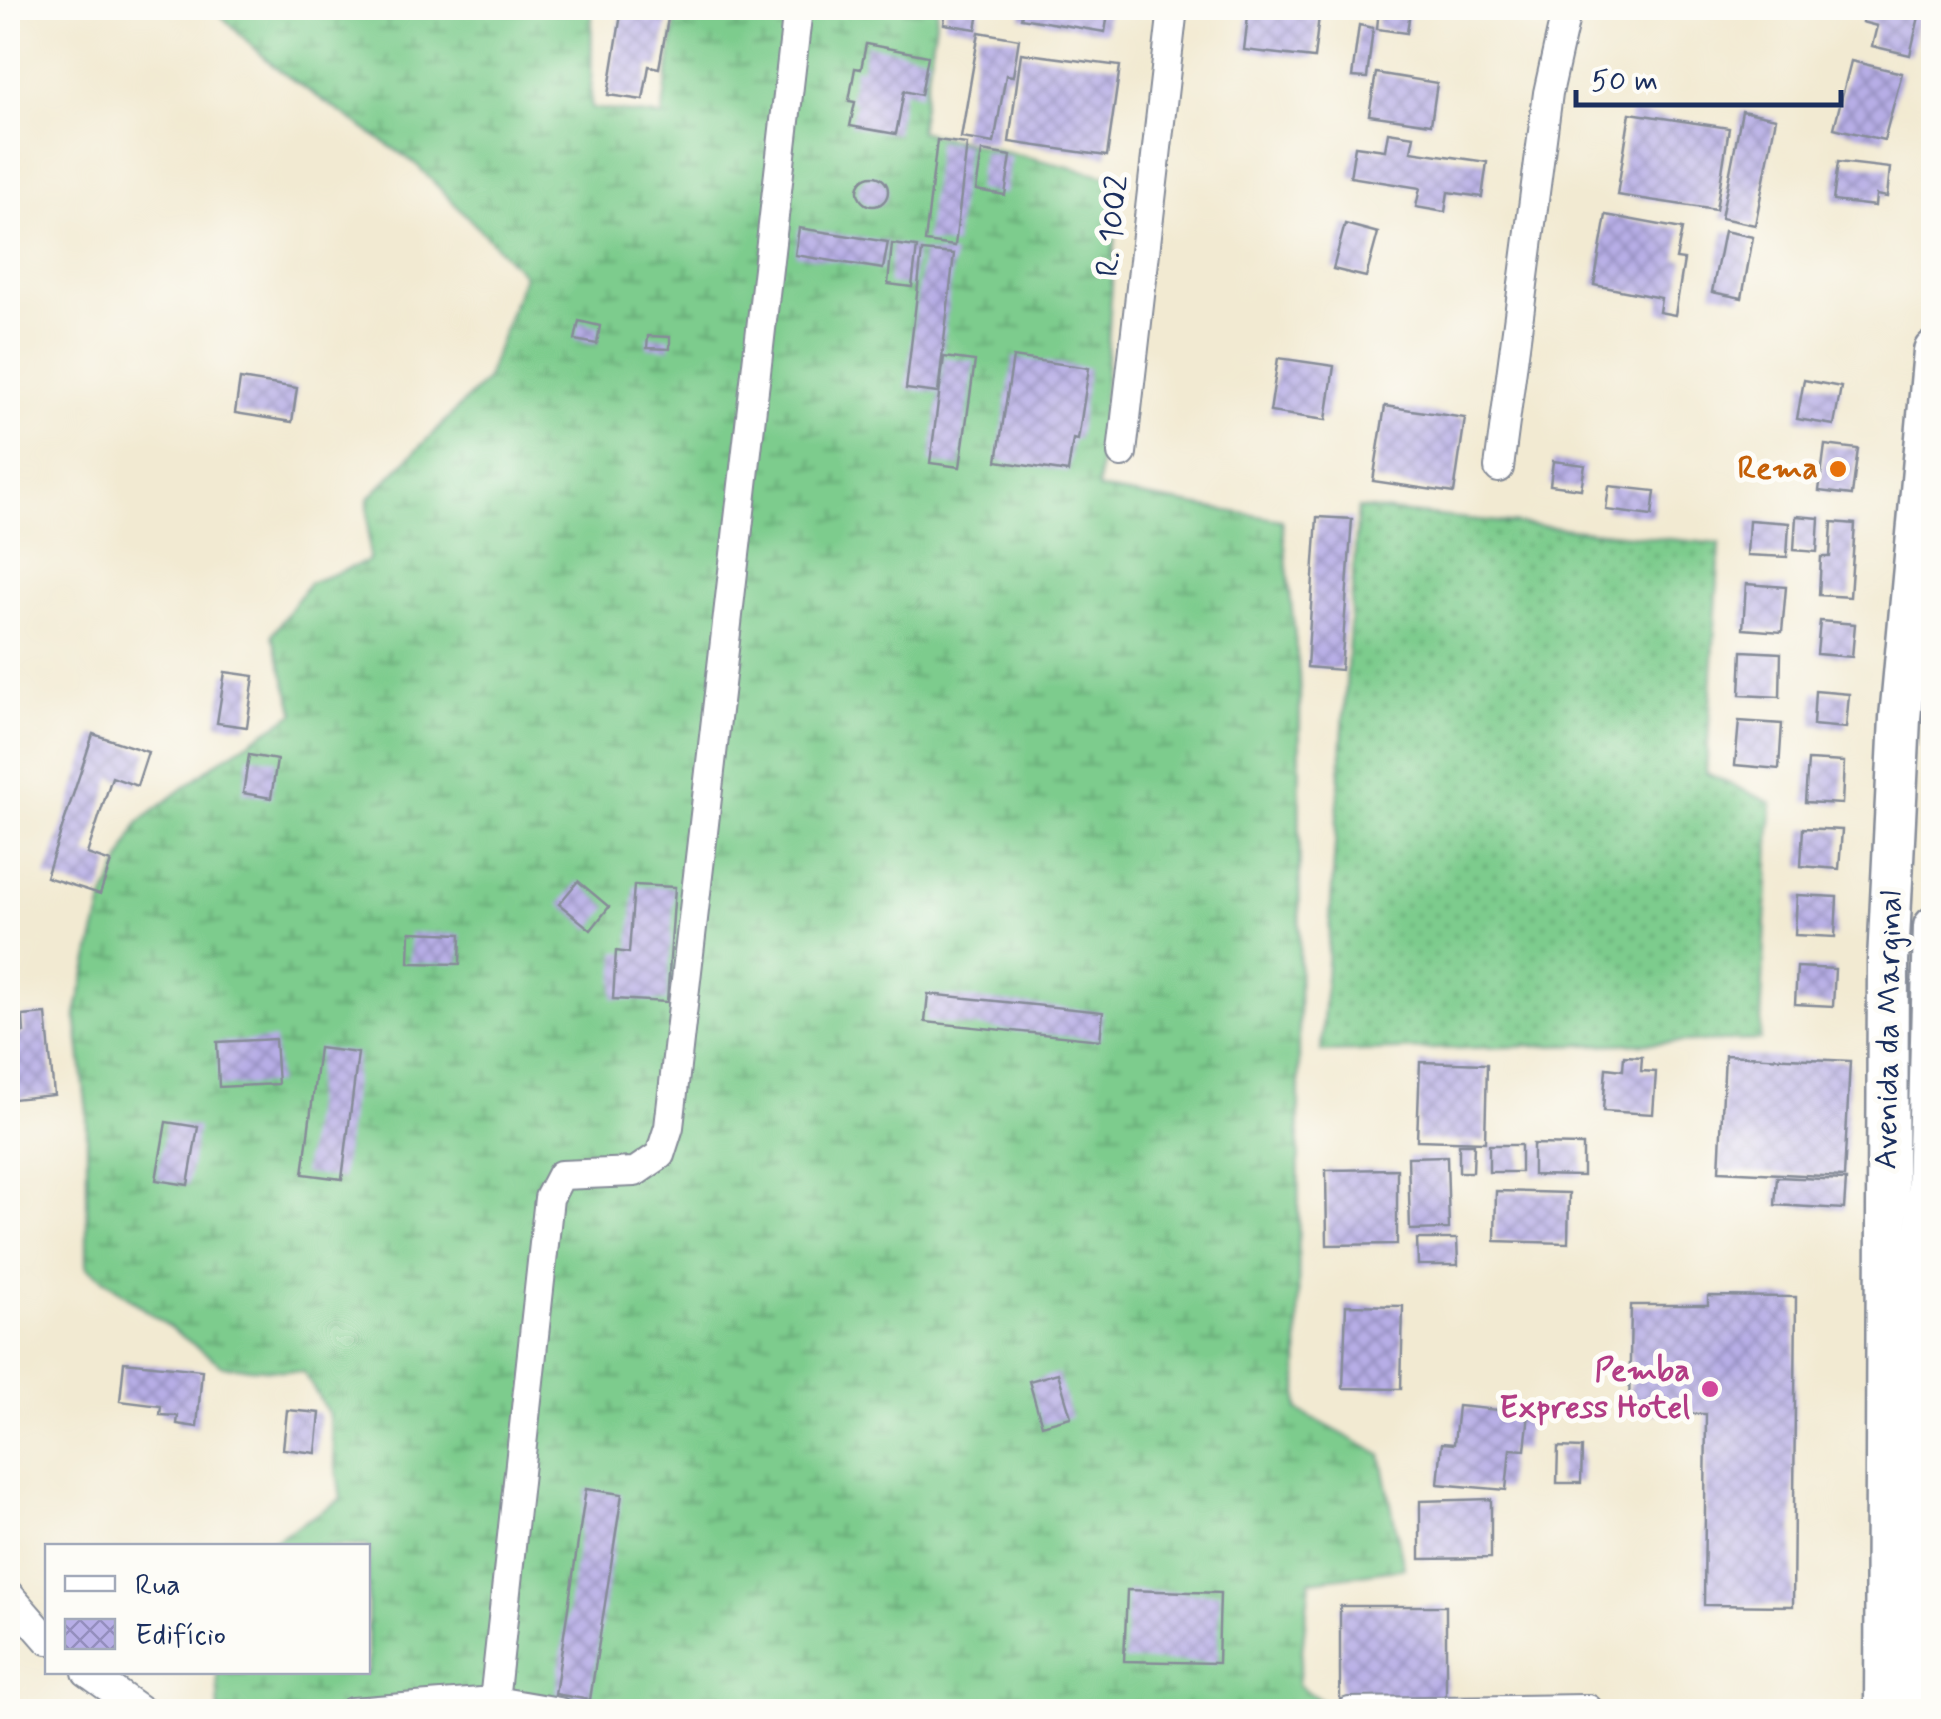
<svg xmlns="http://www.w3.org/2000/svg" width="1941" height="1719" viewBox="0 0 1941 1719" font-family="Mynerve,sans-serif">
<defs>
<pattern id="grass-dots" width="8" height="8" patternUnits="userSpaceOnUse" patternTransform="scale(2.5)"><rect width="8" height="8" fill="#7dcc8d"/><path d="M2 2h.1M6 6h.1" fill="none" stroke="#66a676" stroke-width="1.8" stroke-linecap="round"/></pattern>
<pattern id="wetland-marsh" width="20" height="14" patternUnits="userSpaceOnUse" patternTransform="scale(2.5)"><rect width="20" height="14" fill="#7dcc8d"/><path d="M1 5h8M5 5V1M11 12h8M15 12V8" fill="none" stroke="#66a676"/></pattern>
<pattern id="building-cross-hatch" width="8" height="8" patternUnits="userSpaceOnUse" patternTransform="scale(2.5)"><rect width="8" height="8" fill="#b7aee6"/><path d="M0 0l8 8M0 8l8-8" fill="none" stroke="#948ebe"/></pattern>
</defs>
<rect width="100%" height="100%" fill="#fdfcf7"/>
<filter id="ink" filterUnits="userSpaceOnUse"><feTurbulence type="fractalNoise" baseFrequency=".01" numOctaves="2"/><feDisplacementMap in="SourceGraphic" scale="20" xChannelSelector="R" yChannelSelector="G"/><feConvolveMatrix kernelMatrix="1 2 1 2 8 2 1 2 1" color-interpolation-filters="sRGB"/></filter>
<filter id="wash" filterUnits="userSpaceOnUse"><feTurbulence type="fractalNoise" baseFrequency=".0048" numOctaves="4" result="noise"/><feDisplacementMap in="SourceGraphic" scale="40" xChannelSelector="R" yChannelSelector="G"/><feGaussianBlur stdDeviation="2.25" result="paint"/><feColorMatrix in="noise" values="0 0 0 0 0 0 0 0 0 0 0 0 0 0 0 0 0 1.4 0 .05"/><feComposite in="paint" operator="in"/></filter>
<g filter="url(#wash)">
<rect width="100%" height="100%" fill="#f2ead2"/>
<path fill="url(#grass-dots)" stroke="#4c7e76" stroke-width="2.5" d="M1358,508L1720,544L1706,773L1772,803L1760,1040L1321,1052Z"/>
<path fill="url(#wetland-marsh)" stroke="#4c7e76" stroke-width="2.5" d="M213,8H592L591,108L662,117L677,8H938L919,131L1119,179L1098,489L1282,520L1300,683L1298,1410L1381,1455L1404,1568L1310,1581L1298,1685L1336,1711H219L217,1672H368V1546H265L341,1499L328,1413L304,1372L223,1366L87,1267V1112L76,1014L103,902L138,823L220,760L295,713L272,635L309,583L369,561L368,499L486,380L524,275L416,164L277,69Z"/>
<g id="blocks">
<g fill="url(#building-cross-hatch)">
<path d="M622,8H670L659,68L649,66L643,100L608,95Z"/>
<path d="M946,8H980L976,29L944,24Z"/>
<path d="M1023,8H1109L1105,32L1021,18Z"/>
<path d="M1249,8H1320L1314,58L1244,50Z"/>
<path d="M1379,8H1419V12L1410,11L1407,33L1377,29Z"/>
<path d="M1865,8H1921L1910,55L1872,46L1877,26L1862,22Z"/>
<path d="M1359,25L1373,28L1367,78L1352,77Z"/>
<path d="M979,32L1019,39L1013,76L1006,75L994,143L961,138Z"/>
<path d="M866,44L928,56L921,95L904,91L896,134L850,126L855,102L849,101L855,68L861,69Z"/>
<path d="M1021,53L1120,66L1107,156L1009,142Z"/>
<path d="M1851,61L1902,73L1884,140L1834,128Z"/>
<path d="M1376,73L1437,83L1431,124L1369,115Z"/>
<path d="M1742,111L1776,118L1755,225L1721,218Z"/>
<path d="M1630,113L1729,128L1716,210L1617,195Z"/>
<path d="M1388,132L1414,136L1411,151L1487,162L1482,197L1448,192L1445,212L1416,207L1420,188L1350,177L1355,146L1385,150Z"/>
<path d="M937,140L967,144L955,246L925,242Z"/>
<path d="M982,151L1011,156L1005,195L976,190Z"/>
<path d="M1838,162L1890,168L1887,197L1876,195L1875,206L1833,201Z"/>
<circle cx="873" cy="191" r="15"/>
<path d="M1606,215L1682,229L1676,259L1684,260L1675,315L1659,312L1661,298L1594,285Z"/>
<path d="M1345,224L1378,233L1366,277L1333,269Z"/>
<path d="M799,228L888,242L883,269L795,255Z"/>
<path d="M1724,231L1753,237L1742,298L1712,292Z"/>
<path d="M892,244L917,247L912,287L888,284Z"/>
<path d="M922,251L954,254L938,393L906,389Z"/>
<path d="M579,321L600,326L597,344L575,340Z"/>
<path d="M648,336L670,337V349L647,348Z"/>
<path d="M944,357L975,361L960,467L930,463Z"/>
<path d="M1013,357L1089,368L1078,440L1073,439L1068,472L997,461Z"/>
<path d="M1278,358L1334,366L1326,420L1270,412Z"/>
<path d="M240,379L297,388L292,422L235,413Z"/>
<path d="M1804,380L1841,387L1834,425L1797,419Z"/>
<path d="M1385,406L1465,418L1454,493L1373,481Z"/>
<path d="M1825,445L1858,449L1852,495L1819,491Z"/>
<path d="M1553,461L1585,465L1581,489L1550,485Z"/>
<path d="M1609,486L1655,491L1652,516L1606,510Z"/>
<path d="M1796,516L1819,518L1817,552L1794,550Z"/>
<path d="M1317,517L1352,519L1341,670L1307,667Z"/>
<path d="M1749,520L1789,523L1787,557L1747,555Z"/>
<path d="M1832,522L1855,524L1850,597L1819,595L1821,557H1830Z"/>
<path d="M1746,584L1786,587L1782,632L1743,629Z"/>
<path d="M1820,621L1855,624L1852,657L1817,654Z"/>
<path d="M1742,651L1781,653L1780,697L1740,695Z"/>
<path d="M225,672L254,676L247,727L217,723Z"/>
<path d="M1815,691L1849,694L1846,728L1813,725Z"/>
<path d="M1739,721L1782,724L1779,769L1735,765Z"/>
<path d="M93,734L148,752L137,786L112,777L87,854L111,862L100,894L46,877Z"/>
<path d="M249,755L277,760L271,798L243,793Z"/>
<path d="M1808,760L1844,762L1842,804L1805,802Z"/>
<path d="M1803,828L1842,830L1839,869L1801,866Z"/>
<path d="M578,881L609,907L591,930L559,904Z"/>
<path d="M634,885L675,887L667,1002L613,999L616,951L629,953Z"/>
<path d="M1797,895L1837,897L1835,937L1795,935Z"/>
<path d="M410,932L461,934L460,964L409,963Z"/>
<path d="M1797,967L1835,969L1833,1006L1795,1004Z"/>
<path d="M928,994L1103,1012L1100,1040L925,1022Z"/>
<path d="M46,1014L54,1095L13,1099L8,1035L24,1033L23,1016Z"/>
<path d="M275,1039L278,1084L219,1087L217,1042Z"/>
<path d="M319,1048L358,1053L342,1179L303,1174Z"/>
<path d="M1725,1055L1850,1061L1844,1177L1719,1171Z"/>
<path d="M1624,1056L1642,1057L1641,1071L1656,1072L1653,1114L1603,1111L1606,1068L1623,1070Z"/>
<path d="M1420,1062L1487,1064L1485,1142L1417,1140Z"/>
<path d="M166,1122L198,1127L188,1185L156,1180Z"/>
<path d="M1459,1144H1474L1473,1172H1459Z"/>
<path d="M1533,1144L1583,1145V1176L1533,1175Z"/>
<rect x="1489" y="1145" width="32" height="27"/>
<path d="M1447,1156L1449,1229L1410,1230L1408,1157Z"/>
<path d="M1397,1169V1244L1327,1245L1326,1170Z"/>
<path d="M1777,1177L1846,1180L1844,1209L1775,1205Z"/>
<path d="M1496,1191L1569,1193L1568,1243L1495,1241Z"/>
<path d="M1417,1239H1457L1458,1265H1418Z"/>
<path d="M1708,1296L1796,1297L1793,1606L1704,1605L1706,1414L1629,1413L1631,1305H1708Z"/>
<path d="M1346,1305L1403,1306L1401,1389L1343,1388Z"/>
<path d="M124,1362L202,1370L197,1427L177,1424L178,1416L160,1415L161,1406L120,1401Z"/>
<path d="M1058,1373L1071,1417L1042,1425L1029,1381Z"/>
<path d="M1458,1406L1529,1413L1525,1450L1510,1449L1506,1490L1438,1484L1442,1443L1454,1444Z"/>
<path d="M287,1410L320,1413L316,1453L283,1449Z"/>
<path d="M1558,1447L1582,1448L1581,1483H1557Z"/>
<path d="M586,1489L622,1494L590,1700L555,1694Z"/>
<path d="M1491,1499V1558L1420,1559V1501Z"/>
<path d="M1127,1590L1220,1593L1218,1663L1124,1661Z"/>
<rect x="1340" y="1606" width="106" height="93"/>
</g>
</g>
</g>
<g filter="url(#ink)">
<use href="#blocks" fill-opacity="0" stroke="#868c98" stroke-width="2.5"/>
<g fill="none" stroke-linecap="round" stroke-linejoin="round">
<g stroke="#868c98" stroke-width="32">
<g id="street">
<path d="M1122,453L1173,8"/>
<path d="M1499,468L1548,93L1567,8"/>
<path d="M8,1594L48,1640"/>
<path d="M87,1672L143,1712"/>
<path d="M494,1701L549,1198L561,1175L635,1172L660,1155L669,1127L798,8"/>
<path d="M352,1712L494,1701L559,1712"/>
<path d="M1350,1712L1588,1709"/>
</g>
</g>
<g stroke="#868c98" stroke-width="45">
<g id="secondary">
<path d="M1885,1712L1888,961L1900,718L1934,351"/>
<path d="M1924,1712V1307L1934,927"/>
</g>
</g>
<use href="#street" stroke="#fff" stroke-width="28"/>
<use href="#secondary" stroke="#fff" stroke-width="40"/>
</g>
</g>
<circle fill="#e8710a" stroke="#fdfcf7" stroke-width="4" cx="1838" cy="469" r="10"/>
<circle fill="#d1479c" stroke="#fdfcf7" stroke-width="4" cx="1710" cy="1389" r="10"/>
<g text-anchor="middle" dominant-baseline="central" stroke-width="10" stroke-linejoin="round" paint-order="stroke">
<g font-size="32" fill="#1b2f5e" stroke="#fdfcf7">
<text transform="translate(1113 226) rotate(-84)">R. 1002</text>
<text transform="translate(1889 1030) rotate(-89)">Avenida da Marginal</text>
</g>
<g font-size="32" font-weight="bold" fill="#c56008" stroke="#fdfcf7" text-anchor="end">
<text x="1818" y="469">Rema</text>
</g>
<g font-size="32" font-weight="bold" fill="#b23c85" stroke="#fdfcf7" text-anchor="end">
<text x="1690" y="1371">Pemba<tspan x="1690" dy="37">Express Hotel</tspan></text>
</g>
</g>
<rect width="1941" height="1719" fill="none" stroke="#fdfcf7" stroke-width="40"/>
<rect x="45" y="1544" width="325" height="130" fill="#fdfcf7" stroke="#a3aaba" stroke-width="2.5"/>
<rect x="65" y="1576" width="50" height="15" fill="#ffffff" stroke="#a3aaba" stroke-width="2.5"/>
<text x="135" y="1594" font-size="30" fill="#1b2f5e">Rua</text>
<rect x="65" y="1619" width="50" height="30" fill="url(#building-cross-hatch)" stroke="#a3aaba" stroke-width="2.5"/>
<text x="135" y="1644" font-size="30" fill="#1b2f5e">Edifício</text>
<path d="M1576 90v15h265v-15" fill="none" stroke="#1b2f5e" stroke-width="5"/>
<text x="1591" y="90" font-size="30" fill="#1b2f5e" stroke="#fdfcf7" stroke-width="8" paint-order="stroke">50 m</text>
</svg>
